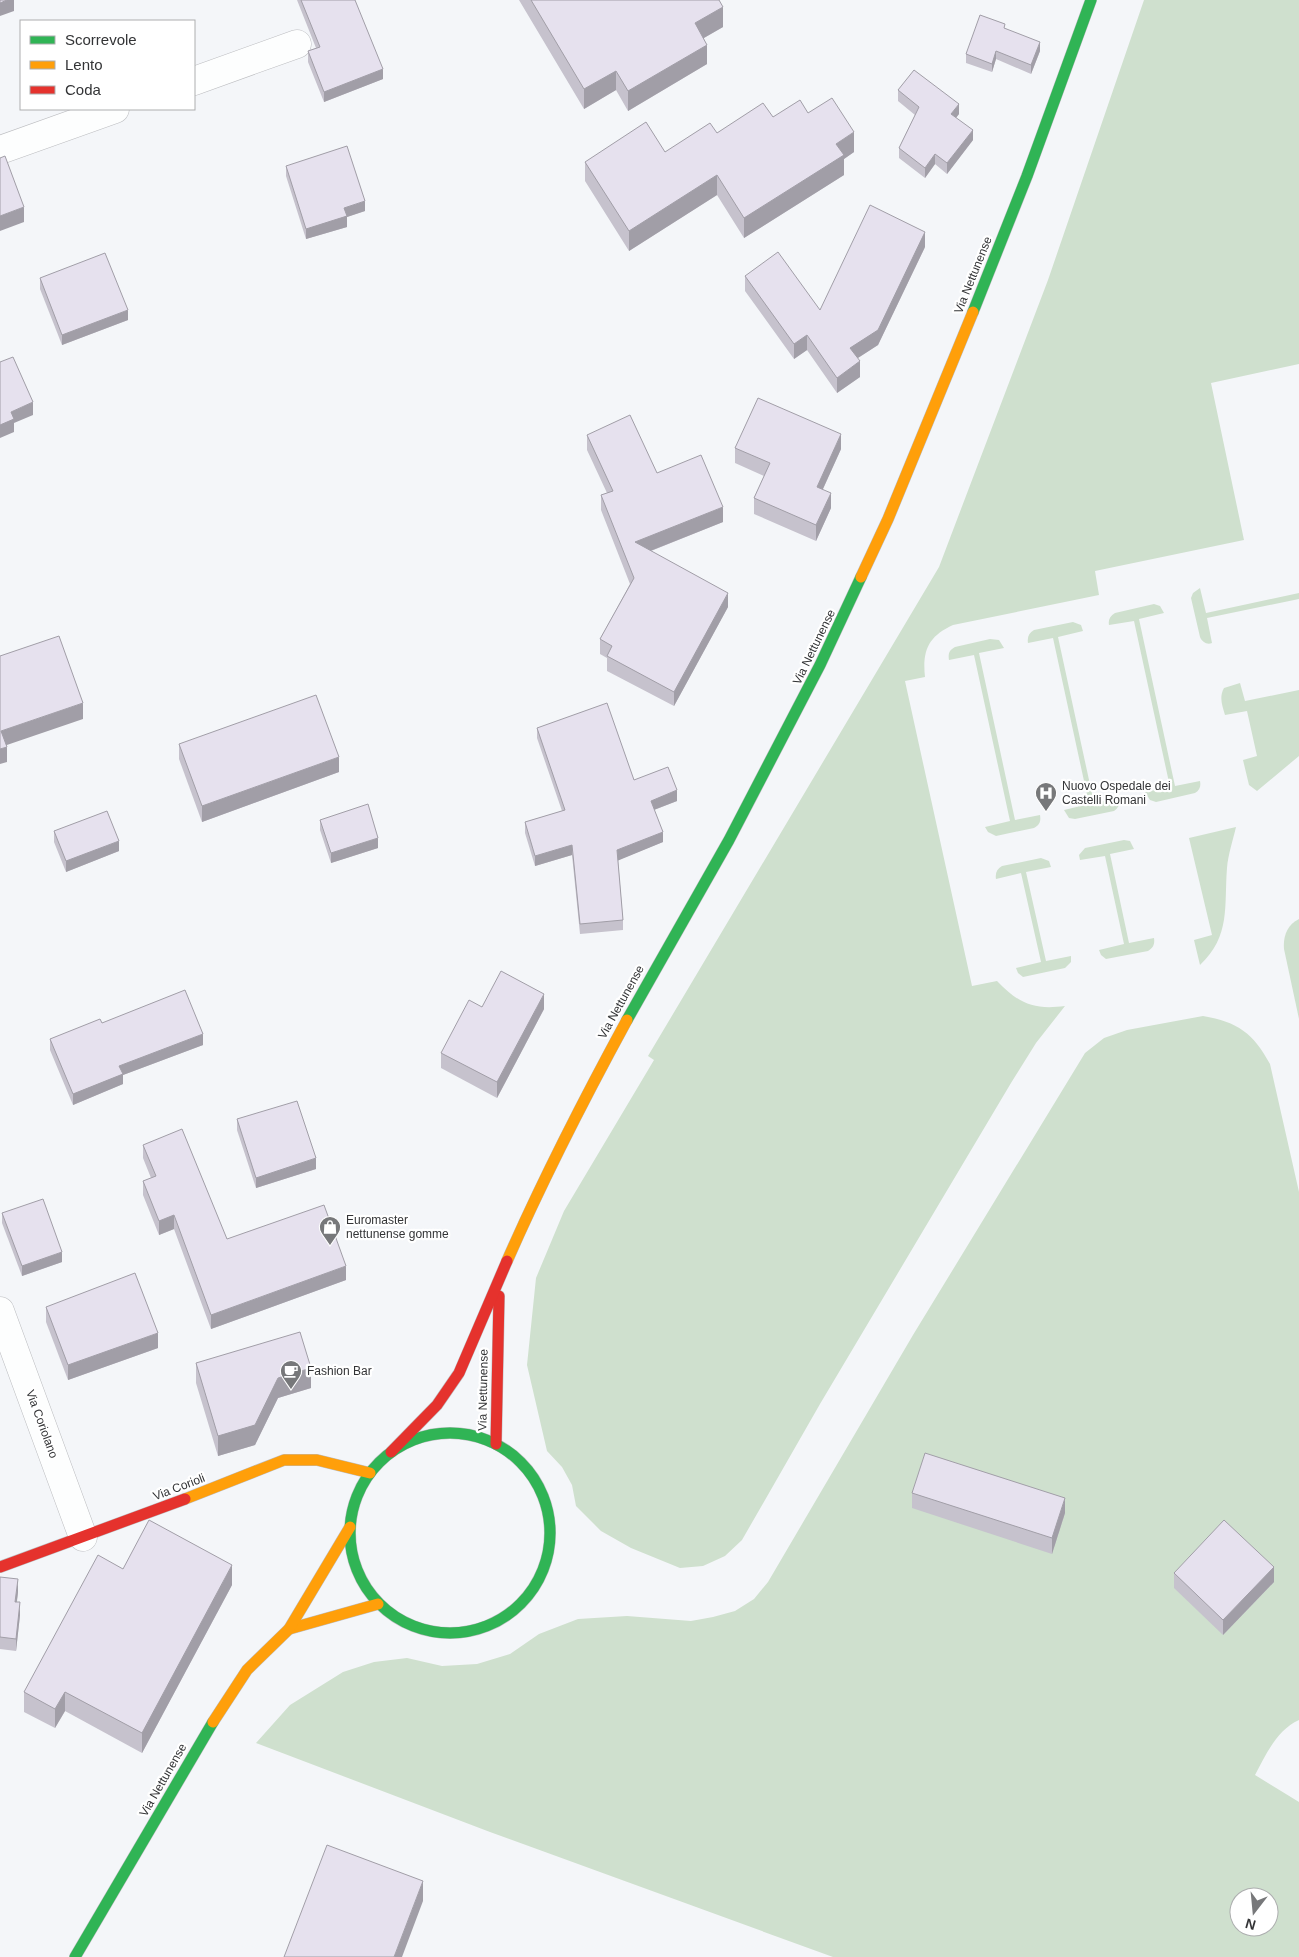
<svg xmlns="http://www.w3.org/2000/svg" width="1299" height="1957" viewBox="0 0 1299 1957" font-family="Arial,sans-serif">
<rect width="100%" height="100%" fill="#f4f6f9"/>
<g fill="#cfe0ce" fill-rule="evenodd">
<path d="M1144,0H1299V364L1211,383L1244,540L1095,571L1099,595L953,625C929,636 922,650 925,677L905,681L972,986L997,981C1019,1004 1034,1010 1065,1006L1036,1043L1011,1083L820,1404L742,1540L725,1556L703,1566L680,1568L631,1548L601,1531L576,1506L572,1485L562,1467L547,1451L527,1365L536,1278L564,1211L654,1060L648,1056L939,567L1048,280Z"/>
<path d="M1200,588L1206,613L1299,593V599L1207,618L1212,643C1207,645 1202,642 1200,637L1191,598L1193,593Z"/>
<path d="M1154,604L1160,606L1164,613L1139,619L1175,786L1200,781C1201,786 1200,790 1195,793L1156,802L1150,800L1145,792L1170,787L1134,621L1109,625C1108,620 1110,616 1115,613Z"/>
<path d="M1073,622L1081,625L1083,631L1058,637L1094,803L1119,798C1120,803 1119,808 1114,811L1075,819L1069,818L1064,810L1089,804L1053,638L1028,643C1027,637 1029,633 1034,630Z"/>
<path d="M990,639L999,640L1004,648L979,653L1015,820L1040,815C1041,821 1040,825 1034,828L996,836L988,832L985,827L1010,821L974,655L949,660C948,654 949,650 955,647Z"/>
<path d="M1240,683L1245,701L1299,690V756L1257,791L1249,785L1243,760L1257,756L1247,711L1225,715C1222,705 1219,697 1224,688Z"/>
<path d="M1236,827C1233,840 1228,855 1227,868C1224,906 1231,936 1200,965L1194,940L1212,935L1189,838Z"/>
<path d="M1124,840L1130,841L1134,849L1110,854L1129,943L1154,938C1155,944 1153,948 1148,951L1106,959L1101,955L1099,950L1124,944L1105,856L1080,860L1079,855L1085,848Z"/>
<path d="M1041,858L1049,861L1051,867L1026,872L1046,961L1071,956V962L1065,968L1023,977L1018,973L1016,968L1041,962L1021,873L996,879C995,873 997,869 1002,866Z"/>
<path d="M1299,919V1019L1284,949C1283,936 1287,925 1299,919Z"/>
<path d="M1203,1016C1238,1022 1253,1033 1270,1064L1299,1192V1720C1277,1730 1266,1754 1255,1775L1299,1802V1957H833L490,1832L256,1743L290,1705L343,1672L374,1662L407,1658L442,1666L477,1664L510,1654L539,1634L578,1619L627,1616L691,1621L713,1617L735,1611L754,1599L768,1582L913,1335L1085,1053L1104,1038L1127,1030ZM1239,1897H1269V1927H1239Z"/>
</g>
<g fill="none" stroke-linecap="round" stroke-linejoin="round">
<g stroke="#bcbdc0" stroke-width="29">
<g id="street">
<path d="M194,81L297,44"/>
<path d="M0,150L115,109"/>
<path d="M0,1311L83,1537"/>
</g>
</g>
<g stroke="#bcbdc0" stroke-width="12">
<g id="fast">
<path d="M973,312L1027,176L1091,0"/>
<path d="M627,1020L729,840L820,665L861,577"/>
<circle cx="450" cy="1533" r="100"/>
<path d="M75,1957L213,1722"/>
</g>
</g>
<g stroke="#bcbdc0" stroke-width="12">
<g id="slow">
<path d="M861,577L888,519L973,312"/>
<path d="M507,1261C543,1179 584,1099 627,1020"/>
<path d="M185,1499L284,1460H317L370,1473"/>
<path d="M289,1629L378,1604"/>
<path d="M213,1722L247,1670L289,1629L350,1527"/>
</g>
</g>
<g stroke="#bcbdc0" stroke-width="12">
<g id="jam">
<path d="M496,1444L499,1296"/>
<path d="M391,1452L437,1405L459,1373L507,1261"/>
<path d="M0,1567L185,1499"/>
</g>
</g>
<use href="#street" stroke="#fdfefe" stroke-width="28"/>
<use href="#fast" stroke="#30b455" stroke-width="11"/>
<use href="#slow" stroke="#ff9f0a" stroke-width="11"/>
<use href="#jam" stroke="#e5322d" stroke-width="11"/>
</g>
<g fill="#c6c2cd">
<path d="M297,0H355L383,79L324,102L308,62V51L316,48Z"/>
<path d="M519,0H719L723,27L704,38L707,64L628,111L616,90L584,109Z"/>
<path d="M1005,28L1040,51L1031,74L996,59L992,72L966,63V54Z"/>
<path d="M898,90L959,114L956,118L973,140L947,174L935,164L925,178L899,158V148L915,115L898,101Z"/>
<path d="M808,113L854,152L844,159V175L744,238L717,195L629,251L585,181V162L665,152L717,133Z"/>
<path d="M286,166L365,211L347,217V227L306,239L286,176Z"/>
<path d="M925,247L878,345L858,358L860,377L837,393L807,350L794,359L745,291V276L820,310Z"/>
<path d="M40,278L128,320L62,345L40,289Z"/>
<path d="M587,435L657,473L723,522L651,551L728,607L674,706L607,671V658L600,654V639L630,584L601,510V495L607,493L587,450Z"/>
<path d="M735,448L841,449L823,489L831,508L816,541L754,514V498L764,476L735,463Z"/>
<path d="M537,728L634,780L677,801L654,810L663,842L618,860L623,920V930L580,934L572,855L535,866L525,833V822L562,811L537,738Z"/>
<path d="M179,744L339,772L202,822L179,759Z"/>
<path d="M320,820L378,848L331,863L320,830Z"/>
<path d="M54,831L119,851L66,872L54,842Z"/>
<path d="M482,1007L544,1009L497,1098L441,1068V1053Z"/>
<path d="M102,1023L203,1045L123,1075V1084L73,1105L50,1050V1039Z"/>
<path d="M237,1119L316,1169L256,1188L237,1130Z"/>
<path d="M143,1145L227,1239L346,1280L211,1329L174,1229L159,1235L143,1195V1181L151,1178L143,1158Z"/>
<path d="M2,1213L62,1262L22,1276L2,1223Z"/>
<path d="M46,1307L158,1348L68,1380L46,1322Z"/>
<path d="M196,1363L311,1388L278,1398L255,1445L218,1456L196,1383Z"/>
<path d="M912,1493L1065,1513L1052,1554L912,1508Z"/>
<path d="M123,1569L232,1585L142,1753L65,1711L55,1728L24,1712V1692Z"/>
<path d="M1174,1573L1274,1582L1223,1635L1174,1588Z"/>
<path d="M0,1577L18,1592L17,1602L20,1615L16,1651L0,1649Z"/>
</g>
<g fill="#a19ea7">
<path d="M7,0H14V11L0,16V3Z"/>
<path d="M723,7V27L695,43V23Z"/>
<path d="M1040,42V51L1031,74V65Z"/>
<path d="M707,45V64L628,111V91Z"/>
<path d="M996,51V59L992,72V64Z"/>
<path d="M383,69V79L324,102V92Z"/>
<path d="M616,71V90L584,109V89Z"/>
<path d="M959,104V114L951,124V114Z"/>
<path d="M973,130V140L947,174V163Z"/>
<path d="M854,132V152L844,159V175L744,238V218L836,144Z"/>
<path d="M935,154V164L925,178V168Z"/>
<path d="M717,175V195L629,251V231Z"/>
<path d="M365,201V211L347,217V227L306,239V229L344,208Z"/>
<path d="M24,207V222L0,231V216Z"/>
<path d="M925,232V247L878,345L850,363V348Z"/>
<path d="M128,310V320L62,345V335Z"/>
<path d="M807,335V350L794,359V344Z"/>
<path d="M860,361V377L837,393V378Z"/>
<path d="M33,402V415L14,423V432L0,438V425L11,412Z"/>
<path d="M841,434V449L817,502V487Z"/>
<path d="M831,493V508L816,541V525Z"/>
<path d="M723,507V522L635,557V542Z"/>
<path d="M728,593V607L674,706V692Z"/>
<path d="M83,703V719L1,747V731Z"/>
<path d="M7,747V762L0,764V749Z"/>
<path d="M339,757V772L202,822V806Z"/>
<path d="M677,790V801L651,811V801Z"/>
<path d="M663,832V842L617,861V850Z"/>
<path d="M378,838V848L331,863V853Z"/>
<path d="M119,841V851L66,872V861Z"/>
<path d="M572,845V855L535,866V856Z"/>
<path d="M544,994V1009L497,1098V1082Z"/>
<path d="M203,1034V1045L123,1075V1084L73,1105V1094L119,1066Z"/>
<path d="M316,1158V1169L256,1188V1178Z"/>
<path d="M174,1215V1229L159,1235V1221Z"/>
<path d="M62,1252V1262L22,1276V1266Z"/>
<path d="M346,1266V1280L211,1329V1315Z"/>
<path d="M158,1333V1348L68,1380V1365Z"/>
<path d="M311,1368V1388L278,1398L255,1445L218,1456V1436L278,1378Z"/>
<path d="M1065,1498V1513L1052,1554V1538Z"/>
<path d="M232,1565V1585L142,1753V1733Z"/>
<path d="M1274,1567V1582L1223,1635V1620Z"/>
<path d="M18,1579V1592L15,1615V1602Z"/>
<path d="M20,1602V1615L16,1651V1639Z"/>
<path d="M65,1692V1711L55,1728V1709Z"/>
<path d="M423,1881V1901L402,1957H394Z"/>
</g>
<g fill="#e6e1ee" stroke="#a19ea7">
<path d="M0,0H7L0,3Z"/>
<path d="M301,0H355L383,69L324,92L308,51L320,47Z"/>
<path d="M531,0H719L723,7L695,23L707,45L628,91L616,71L584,89Z"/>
<path d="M980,15L1005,24L1004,28L1040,42L1031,65L996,51L992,64L966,54Z"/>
<path d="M914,70L959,104L951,114L973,130L947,163L935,154L925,168L899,148L919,107L898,90Z"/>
<path d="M832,98L854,132L836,144L844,155L744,218L717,175L629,231L585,162L646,122L665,152L710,123L717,133L763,103L773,117L800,100L808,113Z"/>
<path d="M347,146L365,201L344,208L347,216L306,229L286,166Z"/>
<path d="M5,156L24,207L0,216V158Z"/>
<path d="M870,205L925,232L878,330L850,348L860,361L837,378L807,335L794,344L745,276L778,252L820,310Z"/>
<path d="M105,253L128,310L62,335L40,278Z"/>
<path d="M13,357L33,402L11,412L14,419L0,425V362Z"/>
<path d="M758,398L841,434L817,487L831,493L816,525L754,498L770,463L735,448Z"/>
<path d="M630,415L657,473L701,455L723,507L635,542L728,593L674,692L607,656L612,646L600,639L634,578L601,495L613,491L587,435Z"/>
<path d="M59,636L83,703L1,731L7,747L0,749V656Z"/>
<path d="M316,695L339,757L202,806L179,744Z"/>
<path d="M607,703L634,780L668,767L677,790L651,801L663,832L617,850L623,920L580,924L572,845L535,856L525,822L565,810L537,728Z"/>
<path d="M368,804L378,838L331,853L320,820Z"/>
<path d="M107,811L119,841L66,861L54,831Z"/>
<path d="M501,971L544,994L497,1082L441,1053L469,1000L482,1007Z"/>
<path d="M185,990L203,1034L119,1066L123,1074L73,1094L50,1039L100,1019L102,1023Z"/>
<path d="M297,1101L316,1158L256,1178L237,1119Z"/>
<path d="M182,1129L227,1239L324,1205L346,1266L211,1315L174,1215L159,1221L143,1181L156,1176L143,1145Z"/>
<path d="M43,1199L62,1252L22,1266L2,1213Z"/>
<path d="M135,1273L158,1333L68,1365L46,1307Z"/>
<path d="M300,1332L311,1368L278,1378L255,1425L218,1436L196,1363Z"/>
<path d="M925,1453L1065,1498L1052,1538L912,1493Z"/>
<path d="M149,1520L232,1565L142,1733L65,1692L55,1709L24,1692L98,1555L123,1569Z"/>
<path d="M1224,1520L1274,1567L1223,1620L1174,1573Z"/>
<path d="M0,1577L18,1579L15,1602H20L16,1639L0,1637Z"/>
<path d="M327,1845L423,1881L394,1957H284Z"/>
</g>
<defs>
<g id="hospital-pin" transform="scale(1.125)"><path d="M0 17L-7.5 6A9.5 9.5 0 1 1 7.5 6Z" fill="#77787a" stroke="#fff"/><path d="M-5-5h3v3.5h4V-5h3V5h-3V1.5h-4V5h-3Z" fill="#fff"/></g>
<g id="shop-pin" transform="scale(1.125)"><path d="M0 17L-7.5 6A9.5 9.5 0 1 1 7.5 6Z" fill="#77787a" stroke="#fff"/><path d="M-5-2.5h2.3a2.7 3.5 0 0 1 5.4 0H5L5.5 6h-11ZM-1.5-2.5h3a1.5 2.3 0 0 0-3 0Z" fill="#fff"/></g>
<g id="cafe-pin" transform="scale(1.125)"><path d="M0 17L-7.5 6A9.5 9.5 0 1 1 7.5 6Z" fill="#77787a" stroke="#fff"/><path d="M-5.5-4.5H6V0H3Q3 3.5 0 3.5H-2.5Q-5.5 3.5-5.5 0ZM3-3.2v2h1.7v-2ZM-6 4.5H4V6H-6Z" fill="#fff"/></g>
</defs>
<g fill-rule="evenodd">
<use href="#hospital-pin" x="1046" y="793"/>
<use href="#shop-pin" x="330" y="1227"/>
<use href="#cafe-pin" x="291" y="1371"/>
</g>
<g text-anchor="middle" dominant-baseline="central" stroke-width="4.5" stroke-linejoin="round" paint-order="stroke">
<g font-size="12" fill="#333436" stroke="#fff">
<text transform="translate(973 275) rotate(-68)">Via Nettunense</text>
<text transform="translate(814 647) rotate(-64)">Via Nettunense</text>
<text transform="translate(621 1002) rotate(-61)">Via Nettunense</text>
<text transform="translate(483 1390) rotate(-89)">Via Nettunense</text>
<text transform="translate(42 1424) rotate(70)">Via Coriolano</text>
<text transform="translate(179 1487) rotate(-21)">Via Corioli</text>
<text transform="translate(163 1780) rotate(-60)">Via Nettunense</text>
</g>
<g font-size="12" fill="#333436" stroke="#fff" text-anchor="start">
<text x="1062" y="786">Nuovo Ospedale dei<tspan x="1062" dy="14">Castelli Romani</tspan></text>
<text x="346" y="1220">Euromaster<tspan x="346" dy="14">nettunense gomme</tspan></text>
<text x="307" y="1371">Fashion Bar</text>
</g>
</g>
<rect x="20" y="20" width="175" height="90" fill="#ffffff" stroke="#adaeaf"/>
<rect x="30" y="36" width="25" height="8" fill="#30b455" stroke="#adaeaf"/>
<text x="65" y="45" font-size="15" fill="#333436">Scorrevole</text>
<rect x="30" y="61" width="25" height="8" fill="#ff9f0a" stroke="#adaeaf"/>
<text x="65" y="70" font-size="15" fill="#333436">Lento</text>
<rect x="30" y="86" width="25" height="8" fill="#e5322d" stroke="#adaeaf"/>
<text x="65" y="95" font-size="15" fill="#333436">Coda</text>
<g transform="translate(1254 1912) rotate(196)"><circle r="24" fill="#ffffff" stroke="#adaeaf"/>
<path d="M0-4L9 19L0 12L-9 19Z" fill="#77787a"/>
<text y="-8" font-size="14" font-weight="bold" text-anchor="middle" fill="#333436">N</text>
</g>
</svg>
